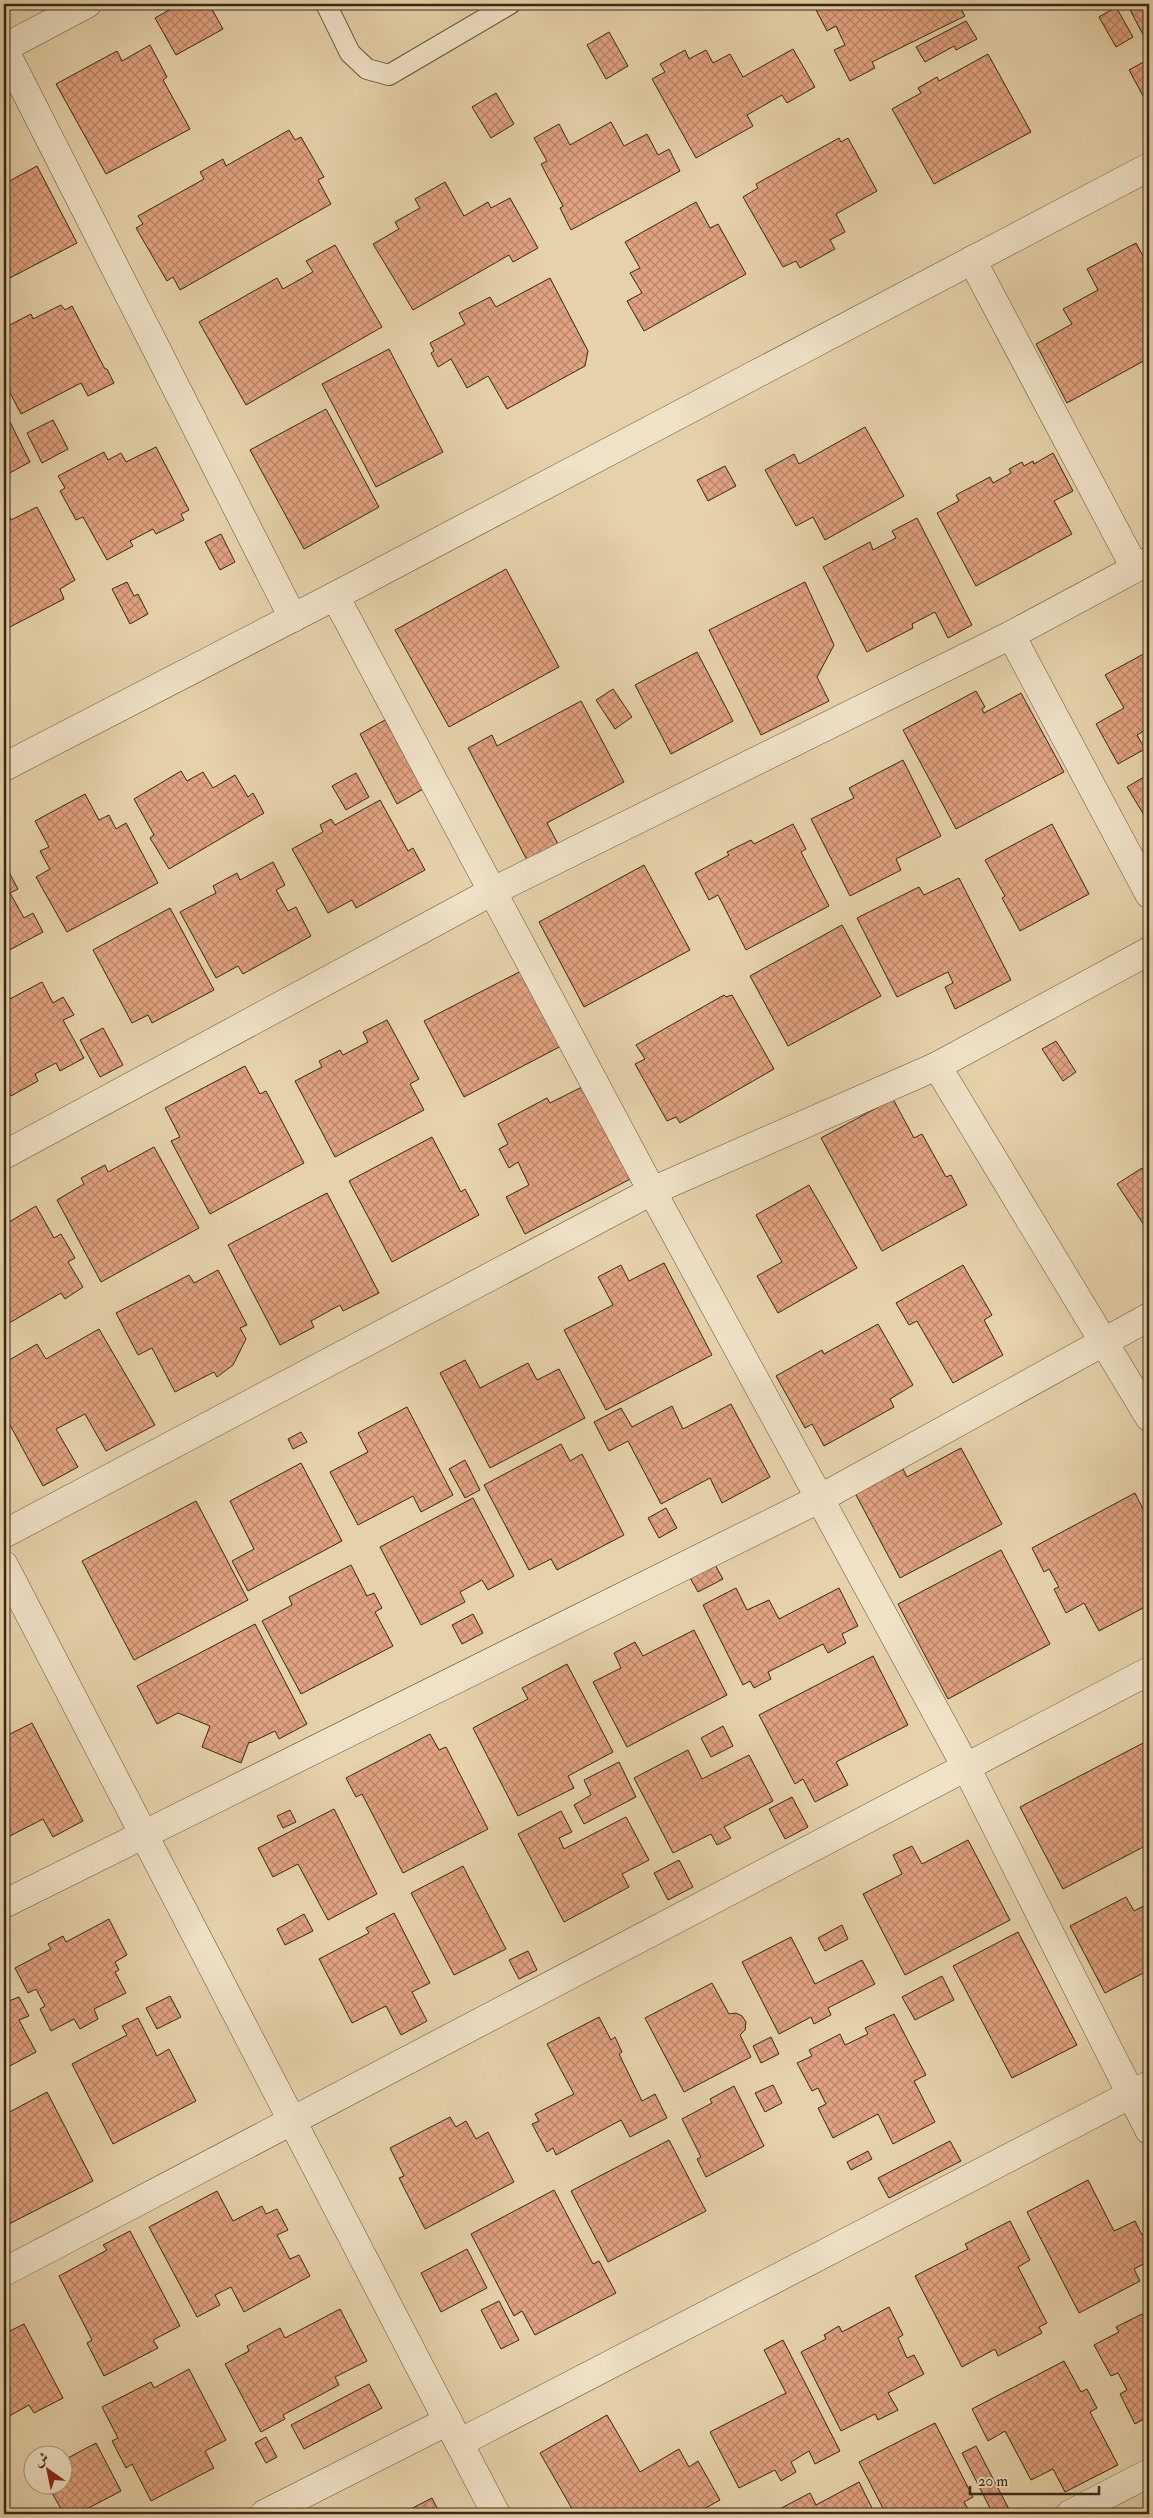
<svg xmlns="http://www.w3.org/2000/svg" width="1153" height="2518" viewBox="0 0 1153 2518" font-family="'IM FELL Double Pica',Amiri,serif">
<defs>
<pattern id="building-cross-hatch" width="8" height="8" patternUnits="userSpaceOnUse" patternTransform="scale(1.25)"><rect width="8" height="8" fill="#e1a27f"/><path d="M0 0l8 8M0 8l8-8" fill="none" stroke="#b78467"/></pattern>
</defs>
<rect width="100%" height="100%" fill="#e6d2a9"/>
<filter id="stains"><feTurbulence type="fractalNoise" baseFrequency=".004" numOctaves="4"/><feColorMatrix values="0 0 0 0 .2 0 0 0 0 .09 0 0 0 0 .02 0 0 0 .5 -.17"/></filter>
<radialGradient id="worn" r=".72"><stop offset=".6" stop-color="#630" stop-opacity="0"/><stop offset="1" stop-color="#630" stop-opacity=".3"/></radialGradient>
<g fill="url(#building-cross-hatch)" stroke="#362919">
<path d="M180,4H209L223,29L176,55L155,18Z"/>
<path d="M813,4H958L965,16L872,62L875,68L850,81L834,50L845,45L836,26L827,31Z"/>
<path d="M1127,4H1149V46Z"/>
<path d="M1116,7L1133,37L1116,47L1099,17Z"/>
<path d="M966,21L977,39L956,50L954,46L925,62L916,47Z"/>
<path d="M609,32L628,66L606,79L587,45Z"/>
<path d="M150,45L167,77L163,80L190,129L106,174L56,84L117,51L122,61Z"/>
<path d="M793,49L815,87L787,103L782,95L747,115L753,126L696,158L652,79L665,72L660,64L685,50L689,59L706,50L713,63L730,54L743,77Z"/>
<path d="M988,54L1031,132L934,184L892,109L921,93L918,88L937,77L939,81Z"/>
<path d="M1149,59V104L1148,105L1129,70Z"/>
<path d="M496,93L514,124L491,138L472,107Z"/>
<path d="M611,122L624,146L647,134L658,155L669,149L680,171L571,230L560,208L563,206L541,164L547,161L534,138L559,124L570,145Z"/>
<path d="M289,130L295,140L301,137L324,177L318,180L331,204L180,290L173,277L167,281L136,228L143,224L138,216L204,179L200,172L223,159L226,166Z"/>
<path d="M839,138L841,142L848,138L877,191L836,214L845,232L830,240L835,249L800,268L796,261L783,267L743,197L758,188L756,184Z"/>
<path d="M37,166L77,243L4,281V184Z"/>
<path d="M445,182L464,216L488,202L491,208L510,198L538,248L513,262L509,255L413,310L373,244L399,229L395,222L420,208L415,199Z"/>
<path d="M696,202L710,228L718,224L746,274L644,331L627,301L642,293L630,273L640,268L625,242Z"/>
<path d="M1136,243L1149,267V358L1067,403L1036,344L1072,324L1063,309L1098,290L1087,269Z"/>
<path d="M335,245L382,327L246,405L199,322L277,278L283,289L313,272L306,261Z"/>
<path d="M550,278L588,351L585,366L507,409L488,376L467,388L451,359L438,367L431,353L434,351L430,343L465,324L459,313L490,297L496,307Z"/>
<path d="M61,305L65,310L72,306L105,369H107L114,383L88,396L81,383L21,414L7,387L4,389V328L31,314L33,319Z"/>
<path d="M389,349L443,452L376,487L322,384Z"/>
<path d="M326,409L379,507L304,549L250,450Z"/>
<path d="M4,410L30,462L4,476Z"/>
<path d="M53,420L68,449L42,463L27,433Z"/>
<path d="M865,427L904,496L825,540L813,517L796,526L765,470L794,454L799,464Z"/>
<path d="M156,447L189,510L181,514L184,520L156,534L153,529L130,541L133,546L107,560L83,517L76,520L60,491L65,488L58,476L104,452L108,460L121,453L126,462Z"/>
<path d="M1053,453L1073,491L1054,501L1072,534L976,586L937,513L959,501L956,495L990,477L993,483L1011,473L1009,469L1022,462L1024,466L1033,461L1034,464Z"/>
<path d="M725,466L736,486L708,501L697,480Z"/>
<path d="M37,507L75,580L60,589L64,599L4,630V518L9,516L11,520Z"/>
<path d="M917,518L972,625L948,638L935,612L912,624L913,628L867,652L823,567L870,542L873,550L896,538L892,531Z"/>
<path d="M221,534L235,562L220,570L205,542Z"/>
<path d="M506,569L559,667L449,727L395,630Z"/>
<path d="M127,582L134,596L138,594L148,614L130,624L112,589Z"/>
<path d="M805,582L834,645L817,677L829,701L761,735L709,630Z"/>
<path d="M1149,651V728L1137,735L1145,749L1118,764L1096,724L1124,708L1105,675Z"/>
<path d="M697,652L733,721L671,754L635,685Z"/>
<path d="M613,689L632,717L615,729L596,700Z"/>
<path d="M976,691L985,707L982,709L984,713L1021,693L1064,772L956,829L903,730Z"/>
<path d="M581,701L624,782L547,823L558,844L527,860L468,748L492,735L497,746Z"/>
<path d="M385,720L423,789L397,804L360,734Z"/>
<path d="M903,760L941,836L896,859L901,870L850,896L811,819L854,798L849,788Z"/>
<path d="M181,771L187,781L203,772L213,788L235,775L248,797L253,793L264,813L169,869L150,838L154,835L134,799Z"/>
<path d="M356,773L369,797L346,810L332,786Z"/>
<path d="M1149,774V819L1147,820L1127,787Z"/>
<path d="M85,794L99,820L109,815L116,829L126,823L158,883L67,932L36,877L50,869L40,851L49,847L35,821Z"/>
<path d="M380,800L408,851L413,848L425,870L356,908L352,900L328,913L292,849L323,832L320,825L331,819L335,825Z"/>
<path d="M793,824L806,849L801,852L829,906L746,950L718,895L709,900L695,873L729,855L727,852L751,840L754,844Z"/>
<path d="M1052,824L1089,894L1020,931L1002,898L1005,896L985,860Z"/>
<path d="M273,862L285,885L276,890L288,911L296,907L311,936L243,974L238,966L216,978L180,912L216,893L213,886L237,873L240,880Z"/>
<path d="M4,863L18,889L10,893L24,918L33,913L43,932L4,953Z"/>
<path d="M644,865L690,950L584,1007L539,922Z"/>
<path d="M959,878L1011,980L955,1009L945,987L953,983L948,972L897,997L857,918L919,887L924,895Z"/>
<path d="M170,908L214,990L152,1023L148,1015L132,1023L93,950Z"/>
<path d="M842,925L881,996L788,1046L750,976Z"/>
<path d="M525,969L565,1044L464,1097L424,1021Z"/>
<path d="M42,982L53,1003L63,997L74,1015L63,1020L84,1058L60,1071L56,1063L35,1074L38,1081L11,1096L4,1083V1002Z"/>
<path d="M724,995L726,997L732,995L774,1069L680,1123L676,1117L667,1121L635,1064L645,1059L636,1045Z"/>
<path d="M387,1020L419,1079L410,1084L424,1110L335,1157L295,1081L322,1067L319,1061L340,1050L343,1055L368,1042L363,1032Z"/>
<path d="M103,1028L123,1065L100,1077L80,1040Z"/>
<path d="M1056,1041L1076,1072L1063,1081L1042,1049Z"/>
<path d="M245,1066L260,1094L266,1091L304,1163L210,1214L171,1141L180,1137L165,1108Z"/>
<path d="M588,1084L636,1176L525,1234L506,1197L529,1185L518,1162L509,1168L499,1149L508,1144L498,1124L547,1098L550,1103Z"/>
<path d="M893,1099L914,1138L922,1134L946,1177L951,1175L967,1205L882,1251L821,1138Z"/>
<path d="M432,1137L461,1192L465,1189L479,1215L392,1262L349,1181Z"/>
<path d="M154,1147L199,1228L101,1282L57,1200L84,1184L81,1178L105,1165L108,1172Z"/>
<path d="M1142,1168L1149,1180V1222L1144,1225L1117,1184Z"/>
<path d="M809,1185L857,1268L778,1313L757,1276L782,1262L756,1215Z"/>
<path d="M327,1193L379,1293L343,1311L340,1305L311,1321L314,1327L280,1345L228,1245Z"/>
<path d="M36,1206L54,1238L61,1234L75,1258L68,1262L83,1287L65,1299L61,1293L4,1326V1225Z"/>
<path d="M664,1263L712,1355L606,1410L564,1330L613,1305L598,1277L621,1265L629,1281Z"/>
<path d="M963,1265L992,1315L984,1320L1003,1355L953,1383L917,1321L909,1325L896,1303Z"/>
<path d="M218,1270L247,1325L240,1328L246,1339L233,1365L217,1377L214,1372L175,1392L152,1348L138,1355L116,1313L189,1275L194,1283Z"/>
<path d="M878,1324L913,1385L890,1399L894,1407L824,1446L812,1424L805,1428L776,1376L822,1350L824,1354Z"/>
<path d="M99,1329L155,1425L106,1451L85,1414L56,1429L78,1467L43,1486L4,1414V1363L37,1344L46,1359Z"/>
<path d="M465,1360L480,1388L528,1363L537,1380L559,1369L585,1418L490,1468L440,1373Z"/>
<path d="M731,1404L770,1477L722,1503L710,1478L661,1504L628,1441L609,1451L594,1422L621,1408L632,1427L672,1406L683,1429Z"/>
<path d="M407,1407L453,1495L421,1512L413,1496L358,1525L330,1472L368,1452L358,1433Z"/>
<path d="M301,1432L307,1442L293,1449L288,1439Z"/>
<path d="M561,1444L570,1461L582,1454L624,1535L557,1570L551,1559L529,1570L484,1485Z"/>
<path d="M961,1448L1002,1524L900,1578L855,1493L903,1469L907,1477Z"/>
<path d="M465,1460L480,1490L465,1498L449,1469Z"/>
<path d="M301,1463L342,1541L248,1591L232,1561L254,1549L230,1501Z"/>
<path d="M1135,1493L1149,1521V1620L1143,1608L1099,1631L1084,1603L1066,1613L1054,1589L1059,1587L1049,1569L1044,1572L1032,1548Z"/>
<path d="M473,1498L514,1576L488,1590L482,1580L460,1592L465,1602L421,1625L380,1547Z"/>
<path d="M196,1501L248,1600L134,1660L82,1561Z"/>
<path d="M666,1508L677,1528L659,1538L648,1518Z"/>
<path d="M1001,1550L1050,1644L948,1699L898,1604Z"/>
<path d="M714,1563L723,1579L698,1592L689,1576Z"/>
<path d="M351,1565L367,1596L374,1593L382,1608L375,1612L393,1646L301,1694L262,1621L292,1605L289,1597Z"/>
<path d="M736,1588L747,1610L769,1600L779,1619L839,1588L858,1626L842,1634L846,1643L828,1653L823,1644L768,1672L771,1679L754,1688L750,1681L743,1685L703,1605Z"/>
<path d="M473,1614L483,1633L462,1644L452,1625Z"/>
<path d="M255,1624L307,1724L279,1739L275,1731L250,1743L249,1742L241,1763L202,1747L210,1726L178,1713L157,1724L137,1686Z"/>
<path d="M694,1630L727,1695L627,1747L593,1682L621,1668L614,1653L635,1642L643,1656Z"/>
<path d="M873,1656L908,1725L836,1762L848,1785L815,1802L803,1779L795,1784L759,1715Z"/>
<path d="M567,1664L613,1752L568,1776L574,1788L518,1816L473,1728L528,1699L522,1688Z"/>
<path d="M32,1723L83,1821L53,1837L43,1819L4,1839V1737Z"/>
<path d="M723,1726L733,1746L711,1757L701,1738Z"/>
<path d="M430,1734L439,1750L446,1747L488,1829L403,1873L362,1794L356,1797L346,1778Z"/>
<path d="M1149,1740V1844L1063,1889L1020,1807Z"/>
<path d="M688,1750L702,1779L749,1755L773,1801L724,1827L731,1838L717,1845L711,1834L673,1853L634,1778Z"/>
<path d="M619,1762L636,1797L584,1824L574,1805L591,1795L584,1780Z"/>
<path d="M792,1797L808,1827L785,1839L769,1809Z"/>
<path d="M334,1809L377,1894L328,1920L298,1864L273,1877L258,1848Z"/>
<path d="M290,1810L296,1822L283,1828L277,1816Z"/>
<path d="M561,1811L572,1832L559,1838L564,1849L626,1817L649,1860L622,1874L629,1887L564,1922L518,1834Z"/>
<path d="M968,1840L1010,1920L905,1975L863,1894L902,1874L893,1855L912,1846L922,1864Z"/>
<path d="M679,1860L693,1887L668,1900L654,1873Z"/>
<path d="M463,1866L506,1949L454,1975L411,1893Z"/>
<path d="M1126,1897L1134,1911L1149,1903V1970L1105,1993L1070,1926Z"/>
<path d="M394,1913L430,1983L412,1992L427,2021L401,2035L386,2006L352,2023L319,1959L369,1933L366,1928Z"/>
<path d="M304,1914L313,1931L285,1945L277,1929Z"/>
<path d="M109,1919L127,1955L115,1962L119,1970L115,1972L126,1993L94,2009L98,2019L80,2029L74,2019L51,2031L40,2009L45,2006L36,1989L28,1993L15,1968L51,1949L48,1944L63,1936L66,1942Z"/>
<path d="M842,1925L848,1939L825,1951L818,1938Z"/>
<path d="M1018,1932L1077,2045L1012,2078L953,1966Z"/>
<path d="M791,1937L815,1984L862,1960L875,1984L828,2008L831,2015L814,2024L811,2017L779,2034L742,1962Z"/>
<path d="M528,1951L537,1970L519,1979L509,1960Z"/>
<path d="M942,1976L954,2000L915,2020L902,1997Z"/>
<path d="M712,1983L729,2014L736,2013L742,2016L746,2022L745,2030L740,2035L751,2057L684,2092L645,2018Z"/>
<path d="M4,1991L9,2001L19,1997L29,2016L19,2020L36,2052L4,2069Z"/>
<path d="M170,1996L181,2017L157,2029L146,2008Z"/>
<path d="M894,2014L926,2075L914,2081L935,2122L893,2144L878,2114L833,2138L818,2108L826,2104L818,2088L812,2091L797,2063L812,2056L809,2050L840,2034L845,2045L868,2034L865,2028Z"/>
<path d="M599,2017L611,2040L615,2037L622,2052L619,2054L642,2101L655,2094L667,2118L630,2137L621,2120L556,2155L553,2148L547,2152L532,2124L539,2121L535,2114L574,2094L547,2044Z"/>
<path d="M138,2018L157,2056L169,2049L196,2101L113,2144L72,2064L127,2035L122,2026Z"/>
<path d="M771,2037L779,2054L761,2063L753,2046Z"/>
<path d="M773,2085L782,2103L765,2112L755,2093Z"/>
<path d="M734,2086L764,2146L706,2177L697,2159L701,2157L682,2119L712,2103L710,2099Z"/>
<path d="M47,2092L93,2181L7,2225L4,2219V2115Z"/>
<path d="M450,2117L456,2127L466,2121L476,2139L488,2132L514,2182L425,2229L399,2178L404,2176L390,2148Z"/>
<path d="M669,2140L706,2211L608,2262L571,2191Z"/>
<path d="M950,2141L961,2161L889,2198L878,2178Z"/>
<path d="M868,2151L872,2159L851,2170L847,2162Z"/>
<path d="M1088,2180L1114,2231L1135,2221L1142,2235L1149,2232V2261L1134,2269L1140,2281L1079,2313L1027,2212Z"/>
<path d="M554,2190L593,2264L599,2261L616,2293L535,2335L522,2311L514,2316L471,2234Z"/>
<path d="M217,2191L233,2221L262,2206L266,2214L277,2209L288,2230L277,2235L290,2259L299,2255L310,2276L244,2312L231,2287L215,2295L220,2305L197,2317L149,2227Z"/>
<path d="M1010,2221L1030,2260L1018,2267L1047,2323L1039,2327L1042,2333L998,2356L995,2349L962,2367L915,2276L968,2249L965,2244Z"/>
<path d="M130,2231L180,2326L153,2340L158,2348L104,2376L87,2343L92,2340L59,2276L107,2250L103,2245Z"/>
<path d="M467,2249L487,2288L441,2312L421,2273Z"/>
<path d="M499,2301L519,2340L501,2349L481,2310Z"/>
<path d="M889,2307L903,2335L898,2338L907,2358L914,2355L924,2374L888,2393L898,2410L878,2420L875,2414L841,2431L801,2352L826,2339L824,2335L839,2326L842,2332Z"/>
<path d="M340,2309L367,2361L335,2377L339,2385L283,2415L285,2419L261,2432L225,2364L249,2351L247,2346L280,2328L285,2338Z"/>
<path d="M1142,2314L1148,2325L1149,2324V2409L1146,2411L1149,2416L1135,2424L1120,2394L1127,2390L1118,2373L1111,2376L1094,2345L1119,2332L1116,2327Z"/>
<path d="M24,2324L63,2398L34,2413L29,2405L4,2419V2334Z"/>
<path d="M783,2340L840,2451L815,2464L809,2451L791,2462L796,2472L781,2481L775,2470L739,2488L710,2432L786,2393L764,2350Z"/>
<path d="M1064,2361L1081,2392L1087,2389L1097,2408L1090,2412L1118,2465L1065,2492L1053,2469L1031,2480L1005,2431L988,2441L972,2409Z"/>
<path d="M189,2369L226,2440L205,2451L214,2468L151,2501L132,2464L126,2468L112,2441L118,2438L102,2407L151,2382L154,2388Z"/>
<path d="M369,2384L382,2408L304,2449L291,2425Z"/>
<path d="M607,2415L640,2472L679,2449L689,2467L698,2461L720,2500L695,2514H575L540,2453Z"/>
<path d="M935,2423L973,2497L964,2502L971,2514H886L859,2462Z"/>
<path d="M266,2437L277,2457L266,2463L255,2443Z"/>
<path d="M96,2443L121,2491L77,2514H64L48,2486H62V2461Z"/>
<path d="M976,2446L1011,2513L1008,2514H993L962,2453Z"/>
<path d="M859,2482L875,2514H770L810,2493L816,2505Z"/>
<path d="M432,2498L440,2514H401Z"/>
</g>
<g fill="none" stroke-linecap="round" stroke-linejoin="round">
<g stroke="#62533d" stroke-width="22">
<path id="service" d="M326,4L350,53L367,69L389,75L510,4"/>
</g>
<g stroke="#62533d" stroke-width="29">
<g id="minor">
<path d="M4,49L293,618"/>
<path d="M972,260L1135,568"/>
<path d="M335,596L652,1191L966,1767L1149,2130"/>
<path d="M1011,635L1149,894"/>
<path d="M4,767L335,596L1149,167"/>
<path d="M937,1066L1149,1417"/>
<path d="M4,1155L493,891L1011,635L1149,561"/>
<path d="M4,1534L652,1191L937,1066L1149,951"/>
<path d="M4,1565L496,2514"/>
<path d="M4,1904L819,1499L1149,1317"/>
<path d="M4,2272L1149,1671"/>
<path d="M459,2443L1149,2085"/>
<path d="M264,2514L448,2421"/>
<path d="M1070,2514L1149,2473"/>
</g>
</g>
<g stroke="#62533d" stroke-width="29">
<path id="tertiary" d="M4,48L87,4"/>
</g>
<use href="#service" stroke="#efe2c7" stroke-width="20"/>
<use href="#minor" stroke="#efe2c7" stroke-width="28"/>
<use href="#tertiary" stroke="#efe2c7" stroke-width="28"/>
</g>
<rect width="1153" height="2518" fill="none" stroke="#e6d2a9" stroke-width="20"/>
<rect x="5" y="5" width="1143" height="2508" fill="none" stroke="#362919" stroke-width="2.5"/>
<rect x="10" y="10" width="1133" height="2498" fill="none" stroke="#362919"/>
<g transform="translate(48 2470) rotate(327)"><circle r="24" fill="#efe2c7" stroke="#a59881"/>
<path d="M0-4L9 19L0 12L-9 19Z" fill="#8f2418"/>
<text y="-8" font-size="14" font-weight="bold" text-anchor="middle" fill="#362919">ش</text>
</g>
<path d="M970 2486v8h129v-8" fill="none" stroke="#362919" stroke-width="2.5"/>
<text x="978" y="2486" font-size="15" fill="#362919" stroke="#efe2c7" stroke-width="4" paint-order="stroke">20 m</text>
<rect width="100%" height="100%" filter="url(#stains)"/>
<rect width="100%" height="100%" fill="url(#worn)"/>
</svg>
